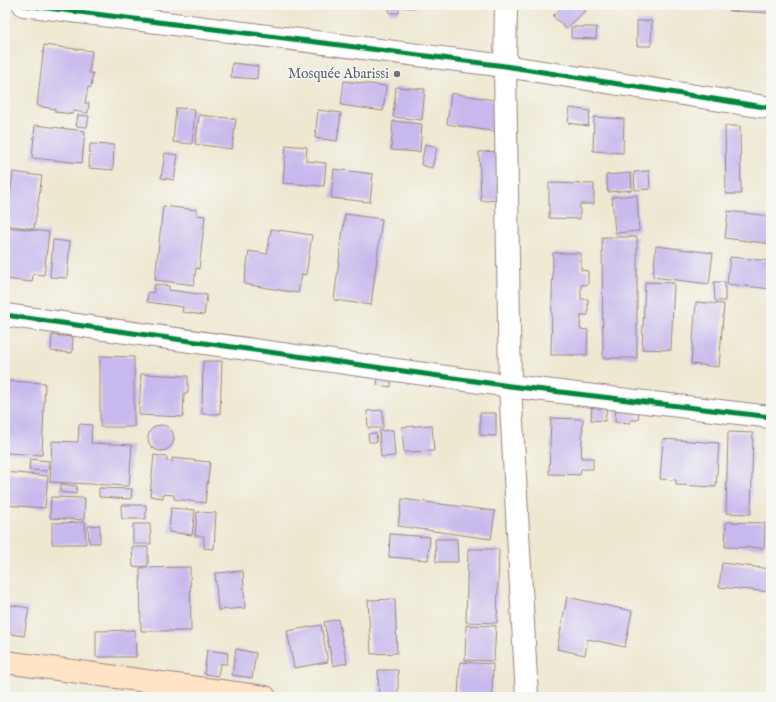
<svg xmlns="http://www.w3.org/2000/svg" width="776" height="702" viewBox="0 0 776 702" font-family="'IM FELL English',serif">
<rect width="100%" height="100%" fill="#f6f6f2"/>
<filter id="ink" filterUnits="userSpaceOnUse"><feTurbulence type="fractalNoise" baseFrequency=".025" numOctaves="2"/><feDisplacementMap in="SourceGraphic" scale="8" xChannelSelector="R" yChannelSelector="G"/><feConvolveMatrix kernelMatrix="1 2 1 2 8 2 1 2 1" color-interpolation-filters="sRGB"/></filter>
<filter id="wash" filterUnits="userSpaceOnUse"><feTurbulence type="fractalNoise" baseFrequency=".012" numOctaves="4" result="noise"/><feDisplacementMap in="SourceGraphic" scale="16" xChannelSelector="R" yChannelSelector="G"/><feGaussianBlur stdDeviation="0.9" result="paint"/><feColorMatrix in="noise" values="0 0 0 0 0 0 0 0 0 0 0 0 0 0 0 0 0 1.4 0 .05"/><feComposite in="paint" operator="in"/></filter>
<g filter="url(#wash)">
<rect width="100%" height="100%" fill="#eee8d1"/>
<g id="blocks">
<g fill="#c7b9ed">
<path d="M390,5H399V13H389Z"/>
<path d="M403,5H417L416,8L403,7Z"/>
<path d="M564,5H591L566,29L553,16Z"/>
<path d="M729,5H771V13L729,11Z"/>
<path d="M637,21H652L651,46H637Z"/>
<path d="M571,27H597L596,39L571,38Z"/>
<path d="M44,45L92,51L89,73H93L91,88L88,87L85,103H89L88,113L73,111V114L55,112V109L37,106Z"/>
<path d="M232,63L258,66L257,79L231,77Z"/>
<path d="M344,81L386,86L383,111L341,105Z"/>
<path d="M396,87L425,89L422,120L393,117Z"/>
<path d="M451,93L501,101L497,132L447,124Z"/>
<path d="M176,108L195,109L192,144L173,142Z"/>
<path d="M570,108L590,111L588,126L568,123Z"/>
<path d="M318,110L341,113L337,141L315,138Z"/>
<path d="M78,115L89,116L87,127L76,126Z"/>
<path d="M199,115L236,119L232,149L195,144Z"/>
<path d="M594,117L624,119L623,153L593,151Z"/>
<path d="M393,121L422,124L420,152L391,150Z"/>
<path d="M35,125L85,131L82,163L32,158Z"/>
<path d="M725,126H740L741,194H726Z"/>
<path d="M90,144L114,145L113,170L89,168Z"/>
<path d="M425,144L437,147L432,168L421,165Z"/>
<path d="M286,145L307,147L306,161L326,163L324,186L283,183Z"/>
<path d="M507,151L509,200L481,201L479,152Z"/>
<path d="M165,153L178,155L174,180L161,178Z"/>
<path d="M334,169L373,174L370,202L331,198Z"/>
<path d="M649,171L650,189L635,190L634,172Z"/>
<path d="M13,172L42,176L34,229L6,225Z"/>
<path d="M631,173L632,190L608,192L606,175Z"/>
<path d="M549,183L594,184V204H580V219L549,218Z"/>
<path d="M637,195L639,231L615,233L612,197Z"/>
<path d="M163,206L197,210V215L205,216L199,269L196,268L194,285L155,280Z"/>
<path d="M770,207L771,244L725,238L728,211L769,216Z"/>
<path d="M345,214L382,219L371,305L334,300Z"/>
<path d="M6,227L49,232L44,275L33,274L32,282L5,279Z"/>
<path d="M271,229L312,235L306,275L302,274L298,293L244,284L249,251L267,254Z"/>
<path d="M602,237H637V358H603Z"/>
<path d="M53,240L70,242L67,278L50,277Z"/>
<path d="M656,246L713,253L709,284L653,277Z"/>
<path d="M553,253H581V270L588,271V284L581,285V299H588V315H581L580,329L588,330L587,355H551Z"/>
<path d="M730,257L771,261V289L727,284Z"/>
<path d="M645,282L674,283L671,350L642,349Z"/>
<path d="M714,282H725V301H715Z"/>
<path d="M155,284L169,286V290L207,295L204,315L182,312L183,307L147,302L148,292L153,293Z"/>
<path d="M696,302L724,304L719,367L691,364Z"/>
<path d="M52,335L73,337L72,353L51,351Z"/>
<path d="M100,356L134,357V427H100Z"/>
<path d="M203,361H222L220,414H202Z"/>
<path d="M379,369L392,370L391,387L377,385Z"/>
<path d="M141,374L188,376V393H184L183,417L139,415Z"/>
<path d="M7,381L45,383L42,455L5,453Z"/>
<path d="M592,405L607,406L605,421L591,420Z"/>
<path d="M616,406L639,408L638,420H630V423L615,422Z"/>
<path d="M383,410V428H368L367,411Z"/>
<path d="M480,413H496V436L480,435Z"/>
<path d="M551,418L583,419L581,458H593V469H581L580,475L549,474Z"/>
<path d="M79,424L92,425L91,443L132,445L129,486L50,482L52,441L78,442Z"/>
<path d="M432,425L434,451L404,452L402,427Z"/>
<circle cx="161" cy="438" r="13"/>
<path d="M393,430L395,456L381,457L379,431Z"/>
<path d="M728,432L753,433L751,514L726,513Z"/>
<path d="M376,433L377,442H369L368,434Z"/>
<path d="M663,439L719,443L716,487L676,485V480L660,479Z"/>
<path d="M154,455L167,457V461L172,462V458L210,462L205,503L174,499V495L163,494V498L150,496Z"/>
<path d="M30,459L49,461L48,471L29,470Z"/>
<path d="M5,472L48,476L45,508L5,505Z"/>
<path d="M61,484L77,486L76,494L60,492Z"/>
<path d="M99,488L132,489L131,499L99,497Z"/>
<path d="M51,497L85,498L84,520L50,518Z"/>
<path d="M402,499L495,511L491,539L398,526Z"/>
<path d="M121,505H146V519H122Z"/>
<path d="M171,508L195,510L192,535L169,532Z"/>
<path d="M197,512L216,513L214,549L204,548V536H195Z"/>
<path d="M85,522L86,544H52V523Z"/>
<path d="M726,522L765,523L764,548L725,547Z"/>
<path d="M133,524H150L151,544H133Z"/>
<path d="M768,524H771V549L767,548Z"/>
<path d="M100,525V543H89L88,526Z"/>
<path d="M390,534L430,537L428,560L389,557Z"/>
<path d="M435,539H457L458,562H436Z"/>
<path d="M132,547H148V566L133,567Z"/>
<path d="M468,549H499L497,623L466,622Z"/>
<path d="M722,563L771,569V592L719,587Z"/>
<path d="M190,567L191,631H141L140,568Z"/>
<path d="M243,571L245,608L218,610L215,573Z"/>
<path d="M567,597L632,611L625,647L588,639L585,655L557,649Z"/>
<path d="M395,599L397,653L371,654L368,600Z"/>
<path d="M5,604L29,608L24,636L5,633Z"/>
<path d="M338,619L347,663L333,666L324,622Z"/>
<path d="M321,625L328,662L294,668L287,631Z"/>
<path d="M466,625L496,626L494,661L465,660Z"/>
<path d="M135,630L136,657H96V631Z"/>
<path d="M236,649L256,653L252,678L232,675Z"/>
<path d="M207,650L228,653L227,664H220L218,676L204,674Z"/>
<path d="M460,662L493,664L492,697L458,696Z"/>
<path d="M378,670H398V697H379Z"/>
</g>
</g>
</g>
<g filter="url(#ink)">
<use href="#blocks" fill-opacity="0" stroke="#9c847e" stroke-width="1"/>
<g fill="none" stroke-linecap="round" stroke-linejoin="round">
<g stroke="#9c847e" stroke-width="24">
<g id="street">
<path d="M24,5L505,66L771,108"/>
<path d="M506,5L505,66L510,386L527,697"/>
<path d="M5,315L510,386L771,417"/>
</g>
</g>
<g stroke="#9c847e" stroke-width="24">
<path id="secondary" d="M5,662L265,697"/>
</g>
<use href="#street" stroke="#fff" stroke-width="22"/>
<use href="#secondary" stroke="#ffe4c6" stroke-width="22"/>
<g stroke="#f6f6f2" stroke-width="8">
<g id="cycleway">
<path d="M24,5L505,66L771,108"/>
<path d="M5,315L510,386L771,417"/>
</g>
</g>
<use href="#cycleway" stroke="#00873e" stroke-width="5"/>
</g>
</g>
<circle fill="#6b7280" stroke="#f6f6f2" stroke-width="1.5" cx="397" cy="74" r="4"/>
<g text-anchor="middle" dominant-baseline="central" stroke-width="3" stroke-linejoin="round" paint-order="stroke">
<g font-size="14" fill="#5b616d" stroke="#f6f6f2" text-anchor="end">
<text x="389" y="74">Mosquée Abarissi</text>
</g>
</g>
<rect width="776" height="702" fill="none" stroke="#f6f6f2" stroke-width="20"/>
</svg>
